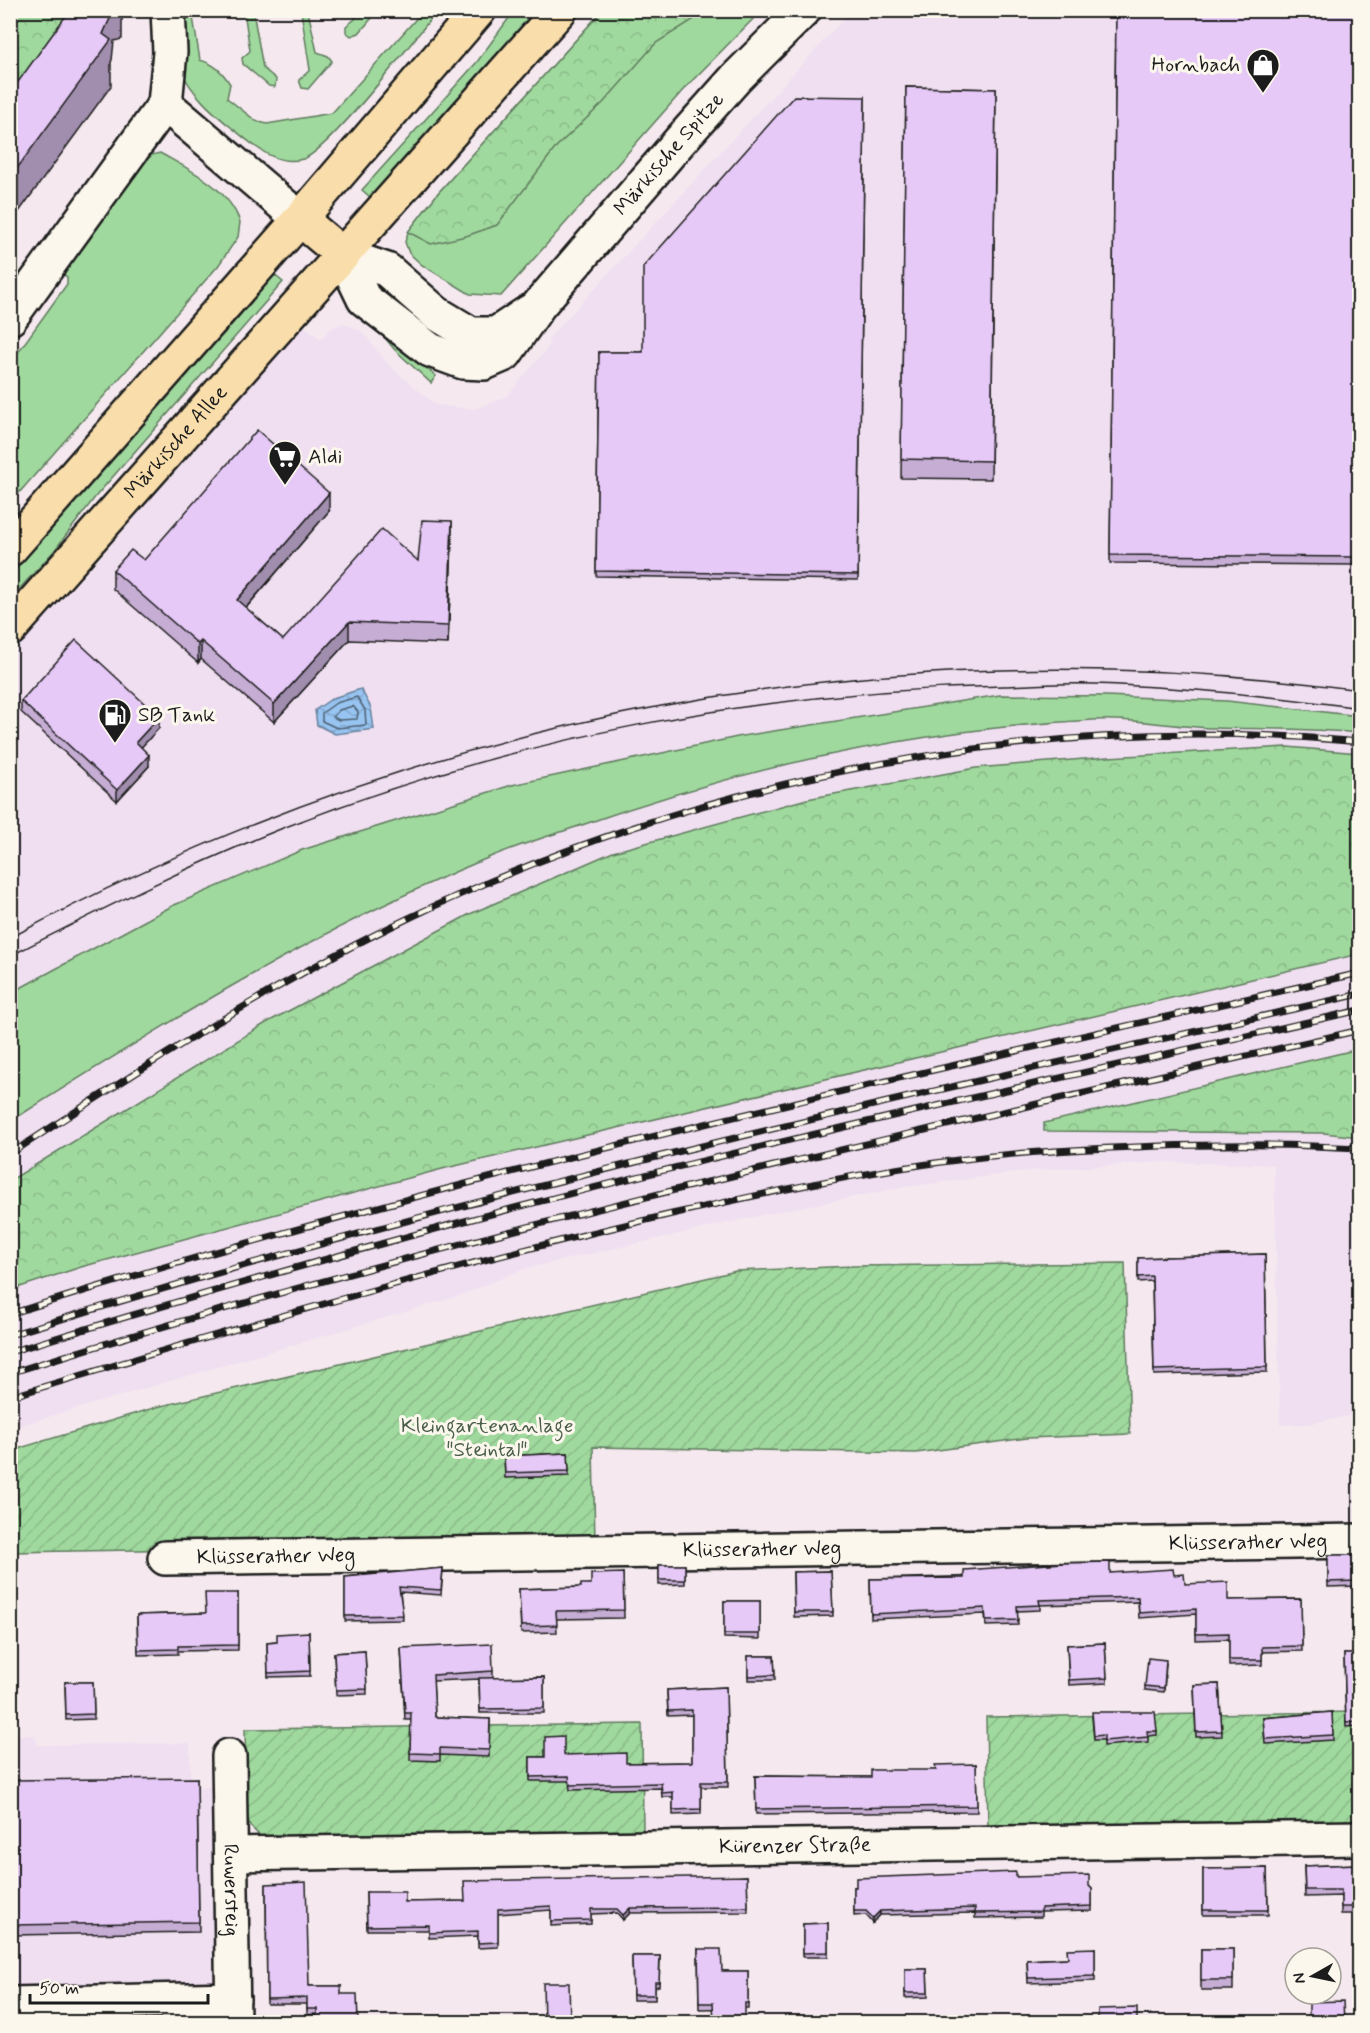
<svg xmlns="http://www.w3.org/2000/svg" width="1370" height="2033" viewBox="0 0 1370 2033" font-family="Mynerve,sans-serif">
<defs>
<pattern id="forest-crowns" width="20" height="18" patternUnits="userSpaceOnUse" patternTransform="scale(1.5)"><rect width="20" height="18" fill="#a0d99e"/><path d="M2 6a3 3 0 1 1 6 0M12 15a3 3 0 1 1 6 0" fill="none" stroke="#89ba88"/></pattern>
<pattern id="garden-furrows" width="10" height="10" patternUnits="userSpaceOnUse" patternTransform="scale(1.5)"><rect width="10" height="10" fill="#a0d99e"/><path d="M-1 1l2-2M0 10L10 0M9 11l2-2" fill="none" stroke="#89ba88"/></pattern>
<pattern id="water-waves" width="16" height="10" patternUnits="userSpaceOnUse" patternTransform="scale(1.5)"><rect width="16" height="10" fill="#97c4f1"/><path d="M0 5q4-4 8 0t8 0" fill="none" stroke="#82a8ce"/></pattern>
</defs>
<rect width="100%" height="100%" fill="#f5e9ef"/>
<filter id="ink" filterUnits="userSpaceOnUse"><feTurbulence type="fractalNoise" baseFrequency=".0167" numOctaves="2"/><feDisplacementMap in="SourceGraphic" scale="12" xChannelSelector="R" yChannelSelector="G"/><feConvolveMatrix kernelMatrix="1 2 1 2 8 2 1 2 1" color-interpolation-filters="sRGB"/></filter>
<g filter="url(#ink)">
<g fill="#f0dff1">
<path d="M851,11H1359V716L1227,701L1105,696L512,785L302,850L172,906L11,993L10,656L85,575L303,325L321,339L330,329L343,323L361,331L392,368L436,405L475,409L507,396L549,346L548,339Z"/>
<path d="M1098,720L1211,728L1359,733V753L1287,747L1108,757L976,768L807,799L613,852L470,914L266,1023L11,1180V1121L156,1028L337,928L491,856L627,809L758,770L856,748L980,729Z"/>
<path d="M1359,954V1049L1044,1124L1045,1131L1324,1133L1359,1137V1414L1308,1424L1280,1425L1274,1165L1166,1162L1039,1170L906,1187L776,1212L524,1269L456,1297L11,1428V1290L81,1267L442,1169Z"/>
<path d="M10,1735H34L38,1745L190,1743L191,1787H214L217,1984L11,1987Z"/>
<path d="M199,2016L206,2022H60L127,2018Z"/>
</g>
<g fill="#a0d99e" stroke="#5e7a5d" stroke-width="1.5">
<path d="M178,11H192L200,60C214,64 222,71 230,84L227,98L256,121L267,124L332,113L423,11H437C417,36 328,152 303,159C275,167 252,144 232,128C212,112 191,93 181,70C176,57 179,26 178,11Z"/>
<path d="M244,11H253L263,68L276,79L275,87L269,86L243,64L242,58L250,51Z"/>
<path d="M301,11H308L317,52L328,56L332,61L308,89L302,88L299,80L310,70Z"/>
<path d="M357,11H378L359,33L351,36L346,32V26L355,19Z"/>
<path d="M514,11H535L370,197L362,190L477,62Z"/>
<path d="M602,11H761L684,89L501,296L470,294L422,265L409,253L405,242L408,232L438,193Z"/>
<path d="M160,153C190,170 228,187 240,222L238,237L218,266L11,502V362L67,284V277L57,270L137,159L144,162L152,155Z"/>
<path d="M272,273L283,282L96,496L54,551L11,598L10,576Z"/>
<path d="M373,323L436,376L431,383L394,349Z"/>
<path d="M1000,695L1105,696L1227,701L1359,716V733C1312,728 1263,729 1215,728C1175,727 1133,718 1093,720C917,729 745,767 579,826C549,836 519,845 490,857C321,927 165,1023 11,1121V993L172,906L302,850L512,785L742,736Z"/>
</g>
<g fill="url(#forest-crowns)" stroke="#5e7a5d" stroke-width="1.5">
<path d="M11,11H67L73,52L11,139Z"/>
<path d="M602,11H707L656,43L603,103L557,146L497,225L466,236L431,244L408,232L438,193Z"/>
<path d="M1287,747L1359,753V954L442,1169L81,1267L11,1290V1180L266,1023L470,914L613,852L807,799L976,768L1108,757Z"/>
<path d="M1359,1049V1137L1324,1133L1044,1131V1123Z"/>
</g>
<g fill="url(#garden-furrows)" stroke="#5e7a5d" stroke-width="1.5">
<path d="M1125,1263L1130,1434L1027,1438L916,1453L593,1447L595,1543L11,1552L10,1451L157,1407L736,1271L853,1266Z"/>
<path d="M1359,1712V1821L988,1827L986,1717Z"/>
<path d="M642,1724L643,1832L263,1839L250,1826L247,1816L245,1729Z"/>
</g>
<path fill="url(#water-waves)" stroke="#66819c" stroke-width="1.5" d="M361,689L371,708L374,729L335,734L317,725L315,710L333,698Z"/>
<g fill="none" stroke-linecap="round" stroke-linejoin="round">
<g stroke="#4d5f71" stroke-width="1.5">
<path d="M357,697L365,710L366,725L337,728L322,721V713L336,703Z"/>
<path d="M353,706L358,712L357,719L339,720L333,717L339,710Z"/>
</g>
<g stroke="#1c1c1c" stroke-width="38">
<g id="minor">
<path d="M165,104L300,219"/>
<path id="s1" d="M343,255L364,299L430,350L463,362L484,363L505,354L539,305L679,142L736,78L804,10"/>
<path d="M343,255L387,270L436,313L471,334H496L529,312"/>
<path d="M10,318L165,104L170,52L168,10"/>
<path id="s2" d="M165,1558L1360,1541"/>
<path id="s3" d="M229,1756L233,2022"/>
<path id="s4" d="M231,1854L1360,1838"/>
<path d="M10,2004L233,1999"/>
</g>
</g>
<g stroke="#1c1c1c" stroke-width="38">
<g id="major">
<path d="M300,219L343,255"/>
<path d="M10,549L300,219L479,10"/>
<path id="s5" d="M10,629L560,10"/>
</g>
</g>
<use href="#minor" stroke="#fbf7ec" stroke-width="33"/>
<use href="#major" stroke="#f9deab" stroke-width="33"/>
<g stroke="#1c1c1c" stroke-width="1.5">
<path d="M10,938C430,712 887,626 1360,690"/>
<path d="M10,956C100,910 190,865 283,828C512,738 758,691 1003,686C1033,685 1064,683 1094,684C1183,687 1271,696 1360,708"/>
</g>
<g stroke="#1c1c1c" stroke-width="7">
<g id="rail">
<path d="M10,1154C140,1070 270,984 409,918C704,777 1034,710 1360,742"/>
<path d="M10,1314C453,1174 908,1076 1360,973"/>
<path d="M10,1335C453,1196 907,1097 1360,994"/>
<path d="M10,1352C160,1306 310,1263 461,1222C758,1143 1060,1079 1360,1010"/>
<path d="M10,1373C453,1234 907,1134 1360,1030"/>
<path d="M10,1397C229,1330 449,1265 672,1214C797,1186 926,1158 1055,1151C1155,1145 1259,1142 1360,1148"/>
</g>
</g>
<use href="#rail" stroke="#fbf7ec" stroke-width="4.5" stroke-dasharray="14" stroke-linecap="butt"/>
</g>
<g fill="#c6add4" stroke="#1c1c1c" stroke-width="1.5">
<path d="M1116,10H1359V565L1110,563Z"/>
<path d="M906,87L996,89L991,479L901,478Z"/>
<path d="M865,97L858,580L596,576L599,352H643Z"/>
<path d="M329,511L246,608L283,640L418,561L452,539L448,644L349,640L274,722L201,659L198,663L113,589V570L144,560Z"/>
<path d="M21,701L159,728L141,747L149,766L117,801L21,712Z"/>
<path d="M1265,1254L1267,1372L1154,1375L1152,1281L1138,1282V1258Z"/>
<path d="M568,1453L569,1476L505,1478L504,1456Z"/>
<path d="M1328,1555H1357L1358,1586L1328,1587Z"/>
<path d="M659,1565H685V1584L659,1585Z"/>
<path d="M443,1568L441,1595L400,1592L403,1620L345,1621V1577Z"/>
<path d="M831,1571L833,1616L794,1617L793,1572Z"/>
<path d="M623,1573L624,1618L556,1619L557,1632L521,1633L519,1589L581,1587Z"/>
<path d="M1110,1573L1174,1575L1185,1584L1228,1600L1301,1599L1302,1651L1262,1652V1665L1229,1666V1639L1196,1640V1614L1139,1618L1138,1602L1040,1605V1610L1017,1611L1018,1625L986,1626L985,1614L871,1619L870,1579Z"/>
<path d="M238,1593V1650L178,1651V1654L138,1655L137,1615L206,1613Z"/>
<path d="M724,1601H760V1639L724,1638Z"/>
<path d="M309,1632L310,1676L268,1677L267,1643L277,1642Z"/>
<path d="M1105,1643L1107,1683L1069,1685L1067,1645Z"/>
<path d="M401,1648L493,1671V1678L544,1677V1713H480L479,1679L433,1681L435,1717L490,1719L489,1757L440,1755V1761L410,1760L411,1720H405Z"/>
<path d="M365,1651L367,1694L336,1695L334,1653Z"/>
<path d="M1344,1654H1359V1726L1346,1727Z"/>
<path d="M748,1656H774L775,1680H748Z"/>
<path d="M1166,1664L1164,1692L1145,1690V1686Z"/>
<path d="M65,1682H93L94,1719L66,1720Z"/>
<path d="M1219,1684L1222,1736L1196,1737L1194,1685Z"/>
<path d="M726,1687L728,1787H701V1814L673,1815V1797H662L661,1788L570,1790L569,1781H530V1757H545L626,1763L692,1762V1715L668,1716L667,1690Z"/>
<path d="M1332,1712L1333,1740L1265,1744L1263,1718Z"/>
<path d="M1092,1717L1157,1731V1735L1148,1736V1742L1104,1746V1740H1094Z"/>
<path d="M976,1764L977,1812L756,1814L755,1776L871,1777L936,1770Z"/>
<path d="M197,1778L199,1932L12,1935L10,1854Z"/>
<path d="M1359,1864V1914H1341V1896L1305,1897L1304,1866Z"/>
<path d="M1267,1868L1268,1915H1203V1869Z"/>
<path d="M747,1876L748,1912L630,1913L623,1920L617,1913L591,1914V1924L551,1926V1910L498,1914V1947L478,1948V1936L429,1938V1930H367L366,1892L405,1902L465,1901Z"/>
<path d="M1016,1877L1089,1886L1092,1889V1911L1041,1912V1917L975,1918V1913L880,1915L873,1923L866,1915L854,1916V1887Z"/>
<path d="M266,1884L309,1986H341L317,2014L307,2015V2004H267Z"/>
<path d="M828,1923V1957H803V1924Z"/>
<path d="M1095,1948V1981L1028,1983L1027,1960L1067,1958Z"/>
<path d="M698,1949L722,1971H748V2008L699,2009Z"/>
<rect x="1201" y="1949" width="32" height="41"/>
<path d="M632,1956H660L659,1986L655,1987V2000H633Z"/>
<path d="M905,1969H927L928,1997L905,1998Z"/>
</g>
<g fill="#a18dad" stroke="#1c1c1c" stroke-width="1.5">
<path d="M112,10H122V39L114,41L112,60L111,62V86L10,224V178L103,34Z"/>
<path d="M329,493V511L237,618V600Z"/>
<path d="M452,521V539L448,644V626Z"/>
<path d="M349,622V640L274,722V704Z"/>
<path d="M201,641V659L198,663V644Z"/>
<path d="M159,717V728L136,753V742Z"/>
<path d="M149,755V766L117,801V790Z"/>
<path d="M630,1908V1913L623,1920V1915Z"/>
<path d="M880,1911V1915L873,1923V1918Z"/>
</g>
<g fill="#e6c9f7" stroke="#1c1c1c" stroke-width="1.5">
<path d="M70,10H112V14L103,34L111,40L10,178V93Z"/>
<path d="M1116,10H1359V557L1110,555Z"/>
<path d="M906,87L996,89L991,461L901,459Z"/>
<path d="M794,96L865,97L858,575L596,571L599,352H643V267Z"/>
<path d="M257,430L329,493L237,600L283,640L382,529L418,561L422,520L452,521L448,626L349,622L274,704L201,641L198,644L113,570L131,550L144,560Z"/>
<path d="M76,640L159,717L136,742L149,755L117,790L21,701Z"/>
<path d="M1265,1254L1267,1367L1154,1370L1152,1276L1138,1277V1258Z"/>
<path d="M568,1453L569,1471L505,1473L504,1456Z"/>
<path d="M1328,1555H1357L1358,1581L1328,1582Z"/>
<path d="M1110,1562V1573L1173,1569L1174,1575L1184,1574L1185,1584L1228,1582V1600L1301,1599L1302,1646L1262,1647V1660H1229V1633L1196,1634V1609L1139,1613L1138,1597L1039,1600L1040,1605L1017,1606L1018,1620L986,1621L985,1608L871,1614L870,1579L964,1578V1570L1064,1563Z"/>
<rect x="659" y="1565" width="26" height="15"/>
<path d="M443,1568L441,1590L399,1587L403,1615L345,1616V1577Z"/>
<path d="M831,1571L833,1612H794L793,1572Z"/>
<path d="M623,1573L624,1610L556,1611L557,1625L521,1626L519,1589L581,1587V1584H591V1574Z"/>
<path d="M205,1593H238V1645L178,1646V1649L138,1650L137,1615L206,1613Z"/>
<rect x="724" y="1601" width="36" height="33"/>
<path d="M309,1632L310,1671L268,1673L267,1643L277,1642V1634Z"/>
<path d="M1105,1643L1107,1678L1069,1680L1067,1645Z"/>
<path d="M492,1644L493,1671L433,1675L435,1717L490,1719L489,1750L440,1748V1754L410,1753L411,1713H405L401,1648Z"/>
<path d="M365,1651L367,1689L336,1690L334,1653Z"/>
<path d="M1344,1654H1359V1721L1346,1722Z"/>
<path d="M748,1656H774L775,1675L748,1676Z"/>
<path d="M1148,1658L1166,1660L1164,1688L1145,1686Z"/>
<path d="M544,1677V1708L480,1709L479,1678Z"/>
<path d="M65,1682H93L94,1714L66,1715Z"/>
<path d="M1219,1684L1222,1731L1196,1732L1194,1685Z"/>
<path d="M726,1687L728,1782H701V1809L673,1810V1792L662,1793L661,1783L570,1785L569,1776L530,1777V1757H545V1737L564,1736V1755L626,1753V1763L692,1762V1710L668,1711L667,1690Z"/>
<path d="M1092,1712H1155L1157,1731H1147L1148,1737L1104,1741V1735L1094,1736Z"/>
<path d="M1332,1712L1333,1735L1265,1739L1263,1718Z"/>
<path d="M976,1764L977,1806L756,1809L755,1776L871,1777V1770H936L935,1765Z"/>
<path d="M197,1778L199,1922L12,1925L10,1780Z"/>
<path d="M1359,1864V1907H1341V1890H1305L1304,1866Z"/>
<path d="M1267,1868L1268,1910H1203V1869Z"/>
<path d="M1016,1872V1877L1089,1875V1886L1092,1889V1906L1041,1908V1912L975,1913V1908L880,1911L873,1918L866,1911H854V1887H856V1878Z"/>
<path d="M747,1876L748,1907L630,1908L623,1915L617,1909H591V1920L551,1921V1906L498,1909V1942L478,1943V1931L429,1933V1925L367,1926L366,1892H405V1902L465,1901L464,1881Z"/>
<path d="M306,1882L309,1986H341V1994H357L358,2022H317V2009H307V1998L267,1999L266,1884Z"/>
<path d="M828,1923V1952L803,1953V1924Z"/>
<path d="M1095,1948V1976L1028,1978L1027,1960L1068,1958L1067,1949Z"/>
<path d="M698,1949H721L722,1971H748V2003H745V2022H714L713,2003H699Z"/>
<rect x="1201" y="1949" width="32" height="31"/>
<path d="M632,1956H660L659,1982H655V1995H633Z"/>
<path d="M905,1969H927L928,1993H905Z"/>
<path d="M543,1983H569L570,2022H544Z"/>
<path d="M1343,2001L1344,2022H1309V2002Z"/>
<path d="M1137,2008V2022H1098V2009Z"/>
<path d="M894,2017V2022H862V2018Z"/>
<path d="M485,2018L486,2022H406L405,2020Z"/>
</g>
</g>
<defs>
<g id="shop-pin" transform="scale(1.725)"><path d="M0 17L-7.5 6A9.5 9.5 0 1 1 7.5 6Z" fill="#1c1c1c" stroke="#fbf7ec"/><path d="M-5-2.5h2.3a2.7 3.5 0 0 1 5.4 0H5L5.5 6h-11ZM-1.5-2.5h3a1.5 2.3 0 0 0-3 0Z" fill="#fff"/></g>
<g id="supermarket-pin" transform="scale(1.725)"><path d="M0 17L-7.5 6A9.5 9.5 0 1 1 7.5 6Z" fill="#1c1c1c" stroke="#fbf7ec"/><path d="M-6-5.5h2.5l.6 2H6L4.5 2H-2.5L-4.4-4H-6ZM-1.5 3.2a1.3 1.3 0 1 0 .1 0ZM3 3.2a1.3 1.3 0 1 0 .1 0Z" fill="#fff"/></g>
<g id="fuel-pin" transform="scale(1.725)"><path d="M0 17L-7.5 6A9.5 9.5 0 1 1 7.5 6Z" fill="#1c1c1c" stroke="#fbf7ec"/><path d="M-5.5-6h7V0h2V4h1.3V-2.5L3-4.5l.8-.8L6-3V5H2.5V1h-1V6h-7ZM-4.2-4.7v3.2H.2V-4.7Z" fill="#fff"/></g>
</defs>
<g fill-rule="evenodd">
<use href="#shop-pin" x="1263" y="65"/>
<use href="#supermarket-pin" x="285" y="457"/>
<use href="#fuel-pin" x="115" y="715"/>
</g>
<g text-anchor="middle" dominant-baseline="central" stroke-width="6" stroke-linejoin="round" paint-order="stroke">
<g font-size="21" fill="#1c1c1c" stroke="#fbf7ec" text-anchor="start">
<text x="1240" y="65" text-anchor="end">Hornbach</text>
<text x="308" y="457">Aldi</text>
<text x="138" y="715">SB Tank</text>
</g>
<g font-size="21" fill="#1c1c1c" stroke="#fbf7ec">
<text stroke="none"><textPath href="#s1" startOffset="470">Märkische Spitze</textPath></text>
<text stroke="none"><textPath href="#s5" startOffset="250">Märkische Allee</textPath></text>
<text stroke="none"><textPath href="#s2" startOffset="1083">Klüsserather Weg</textPath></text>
<text stroke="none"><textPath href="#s2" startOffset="597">Klüsserather Weg</textPath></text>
<text stroke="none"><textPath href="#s2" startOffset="111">Klüsserather Weg</textPath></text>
<text stroke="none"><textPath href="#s4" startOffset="564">Kürenzer Straße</textPath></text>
<text stroke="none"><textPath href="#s3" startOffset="134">Ruwersteig</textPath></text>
</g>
<g font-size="21" fill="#4a5e4a" stroke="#fbf7ec">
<text x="487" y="1426">Kleingartenanlage<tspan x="487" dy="24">"Steintal"</tspan></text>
</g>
</g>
<rect width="1370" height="2033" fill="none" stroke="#fbf7ec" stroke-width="36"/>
<rect x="18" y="18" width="1334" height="1997" fill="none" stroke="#1c1c1c" stroke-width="2" filter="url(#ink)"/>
<g transform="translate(1313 1976) rotate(261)"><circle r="28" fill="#fbf7ec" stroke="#a29f99" stroke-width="1.5"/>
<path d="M0-4.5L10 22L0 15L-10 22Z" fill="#1c1c1c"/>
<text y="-9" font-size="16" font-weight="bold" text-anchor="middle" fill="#1c1c1c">N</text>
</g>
<path d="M30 1994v9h178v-9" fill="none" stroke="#1c1c1c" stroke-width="3"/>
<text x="39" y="1994" font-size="18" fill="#1c1c1c" stroke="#fbf7ec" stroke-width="4.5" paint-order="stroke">50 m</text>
</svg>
